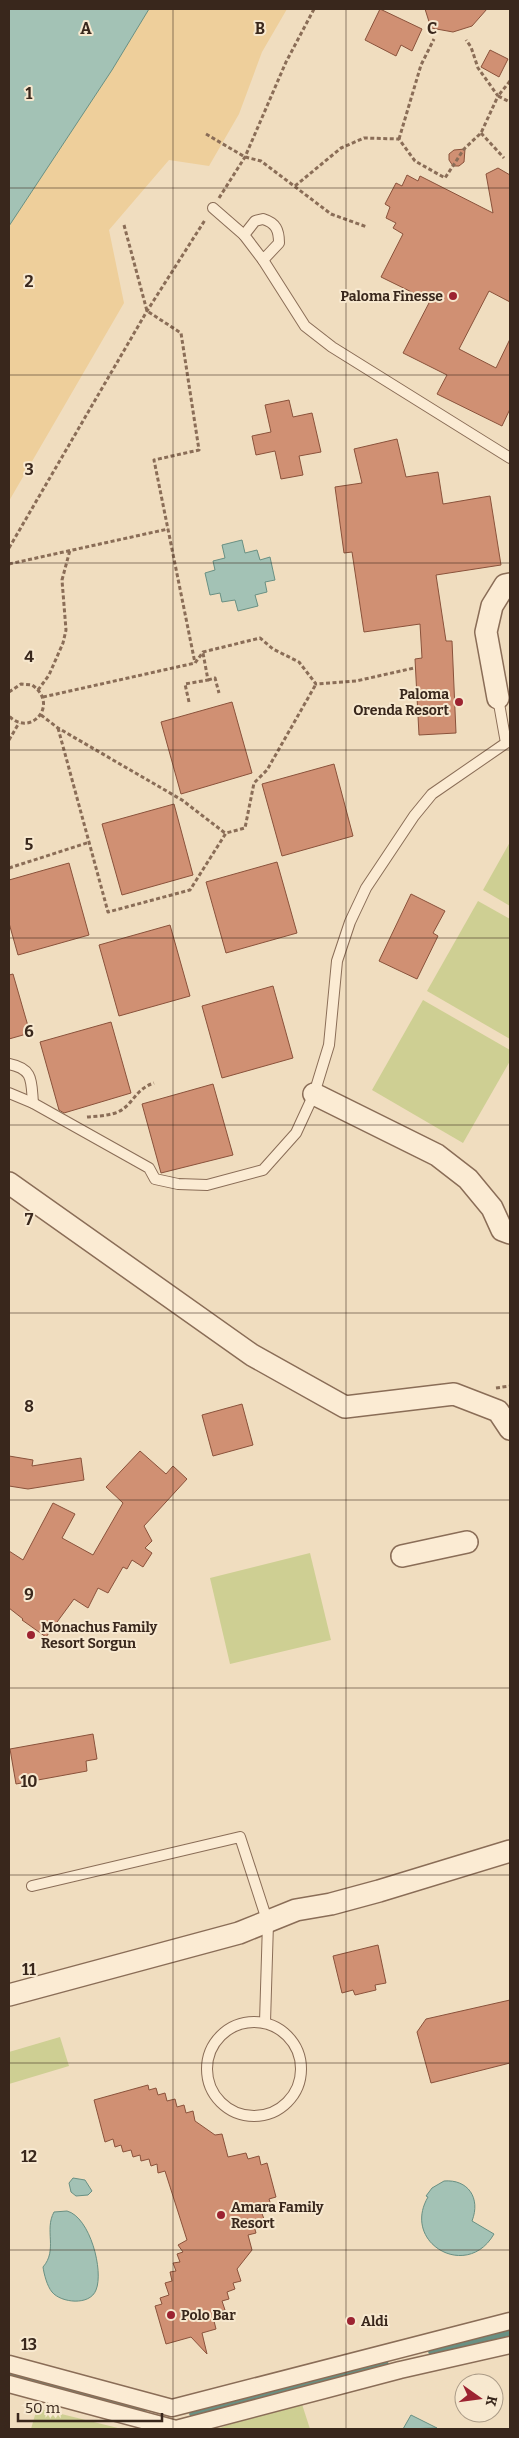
<svg xmlns="http://www.w3.org/2000/svg" width="519" height="2438" viewBox="0 0 519 2438" font-family="Bitter,serif">
<rect width="100%" height="100%" fill="#f0ddbf"/>
<g fill="#cecf93">
<path d="M510,842V906L483,890Z"/>
<path d="M478,901L510,919V1039L427,991Z"/>
<path d="M423,1000L510,1050V1061L463,1143L372,1090Z"/>
<path d="M310,1553L331,1640L230,1664L210,1578Z"/>
<path d="M60,2037L69,2066L9,2084V2052Z"/>
<path d="M300,2398L310,2429H217Z"/>
<path d="M37,2408L122,2429H31Z"/>
</g>
<path fill="#eecf9b" d="M149,9H287L262,52L239,114L209,166L169,160L109,230L124,303L9,501V226L112,70Z"/>
<g fill="#a3c2b5" stroke="#699083">
<path d="M9,9H149L112,70L9,226Z"/>
<path d="M242,540L245,553L257,550L260,560L270,557L275,580L265,582L267,592L255,595L258,606L238,611L235,600L222,602L220,593L210,595L205,573L215,570L213,561L225,558L222,545Z"/>
<path d="M73,2178L85,2180L92,2191L88,2195L76,2196L71,2192L69,2183Z"/>
<path d="M444,2181C468,2179 481,2198 472,2221L494,2234C467,2281 401,2243 428,2197L426,2196L432,2188Z"/>
<path d="M67,2211C90,2217 104,2271 96,2290C90,2306 61,2303 52,2292C47,2286 44,2274 43,2267C58,2250 44,2230 54,2212Z"/>
<path d="M411,2415L437,2428L403,2429Z"/>
</g>
<g fill="none" stroke-linecap="round" stroke-linejoin="round">
<g stroke="#699083" stroke-width="5.5">
<path d="M431,2352L510,2333"/>
<path d="M9,2374L143,2412"/>
<path d="M192,2414L386,2364"/>
</g>
</g>
<g fill="#d09073" stroke="#8a523b">
<path d="M380,9L422,29L412,51L401,45L396,56L365,40Z"/>
<path d="M425,9H487L472,26L453,32L431,28Z"/>
<path d="M490,50L508,59L499,77L481,67Z"/>
<path d="M465,149L464,162L459,166H453L449,160V154L454,150Z"/>
<path d="M498,168L510,175V302L489,291L459,349L496,368L510,339V409L502,426L437,394L447,375L403,353L430,301L381,277L403,234L393,228L396,223L386,218L390,207L385,204L396,183L402,186L407,175L418,181L420,176L493,213L486,174Z"/>
<path d="M289,400L293,417L312,413L321,452L299,456L303,475L281,479L275,451L256,455L252,436L271,432L265,405Z"/>
<path d="M397,439L406,477L438,472L443,504L490,496L501,565L436,575L446,641H452L456,733L419,735L415,659L422,658L420,624L364,632L352,552L344,553L335,487L362,483L354,449Z"/>
<path d="M232,702L252,773L181,794L161,722Z"/>
<path d="M334,764L353,836L282,856L262,784Z"/>
<path d="M174,804L193,875L122,895L102,824Z"/>
<path d="M277,862L297,933L226,953L206,882Z"/>
<path d="M69,863L89,935L18,955L9,923V880Z"/>
<path d="M411,894L445,911L433,933L438,936L417,979L379,961Z"/>
<path d="M170,925L190,996L119,1016L99,945Z"/>
<path d="M13,974L30,1033L9,1039V975Z"/>
<path d="M273,986L293,1058L222,1078L202,1006Z"/>
<path d="M111,1022L131,1093L64,1113L59,1110L40,1042Z"/>
<path d="M213,1084L233,1155L161,1173L142,1104Z"/>
<path d="M242,1404L253,1445L213,1456L202,1415Z"/>
<path d="M140,1451L166,1474L173,1466L187,1479L144,1526L152,1541L145,1548L152,1553L143,1567L132,1560L127,1569L123,1567L108,1593L98,1588L88,1608L74,1599L46,1637L22,1620L23,1619L9,1608V1551L23,1560L53,1503L75,1514L62,1538L93,1555L123,1503L106,1487Z"/>
<path d="M9,1456L33,1460L32,1466L81,1458L84,1480L28,1489L9,1486Z"/>
<path d="M93,1734L97,1759L86,1761L87,1771L16,1784L10,1749Z"/>
<path d="M378,1945L386,1983L375,1985L376,1990L355,1995L353,1990L342,1993L333,1956Z"/>
<path d="M510,2000V2063L431,2083L417,2032L426,2019Z"/>
<path d="M148,2085L149,2090L156,2088L158,2095L165,2093L167,2101L175,2099L177,2107L184,2105L186,2113L193,2111L195,2121L215,2135L222,2134L228,2157L246,2153L248,2159L259,2156L261,2165L267,2163L276,2197L269,2199L272,2208L261,2211L264,2219L253,2222L256,2233L248,2235L252,2250L237,2269L241,2281L233,2283L235,2289L227,2292L229,2299L222,2301L225,2310L218,2312L220,2319L214,2321L216,2329L202,2333L207,2354L191,2337L166,2344L155,2306L162,2304L160,2298L169,2295L165,2283L172,2281L170,2272L176,2271L173,2263L180,2262L177,2254L183,2252L178,2245L187,2240L165,2171L158,2173L157,2164L151,2166L149,2159L141,2161L140,2155L133,2157L131,2150L123,2152L121,2145L115,2147L113,2139L105,2142L94,2100Z"/>
</g>
<g fill="none" stroke-linecap="round" stroke-linejoin="round">
<g stroke="#8a6d57" stroke-width="12">
<g id="service">
<path d="M213,208L244,235"/>
<path d="M263,219C276,223 279,230 279,243L263,260L244,235L255,221Z"/>
<path d="M263,260L305,326L332,347L510,458"/>
<path d="M9,1064C34,1069 31,1081 33,1103"/>
<path d="M9,1093L33,1103L149,1168L155,1179L178,1184L207,1185L263,1170L296,1133L314,1094L329,1045L337,961L350,922L366,888L414,816L432,794L506,743L498,698"/>
<path d="M32,1886L240,1837L268,1923L265,2022"/>
<circle cx="254" cy="2069" r="47"/>
</g>
</g>
<g stroke="#8a6d57" stroke-width="19">
<g id="pedestrian">
<path d="M9,2364L172,2408L510,2321"/>
<path d="M9,2384L176,2429L400,2370L510,2345"/>
</g>
</g>
<g stroke="#8a6d57" stroke-width="24">
<g id="minor">
<path d="M498,698L486,632L492,606L505,585L510,584"/>
<path d="M314,1094L437,1155L468,1179L492,1208L502,1230L510,1233"/>
<path d="M9,1183L252,1355L345,1407L454,1394L498,1411L510,1429"/>
<path d="M402,1556L467,1542"/>
<path d="M9,1995L239,1933L296,1910L331,1904L379,1891L510,1851"/>
</g>
</g>
<g stroke="#8a6d57" stroke-width="3" stroke-dasharray="4 2.5" stroke-linecap="butt">
<path d="M510,81L498,96L510,102"/>
<path d="M481,133L504,158"/>
<path d="M206,134L245,157L261,161L331,214L367,227"/>
<path d="M399,139L421,65L434,39"/>
<path d="M295,186L341,148L364,138L399,139L415,161L445,178L464,149L481,133L498,96L478,68L471,47L466,40"/>
<path d="M219,198L245,157L286,62L314,9"/>
<path d="M124,225L147,311L181,333L199,450L154,460L195,663"/>
<path d="M9,548L147,311L205,220"/>
<path d="M9,564L168,529"/>
<path d="M208,680L215,678L219,693"/>
<path d="M38,690L49,675L63,643L66,630L62,580L70,550"/>
<path d="M9,692L21,684L32,685C60,704 31,738 9,716"/>
<path d="M43,697L195,663L203,652L260,638L273,649L299,662L316,684L356,681L414,668"/>
<path d="M189,702L185,684L208,680L203,653"/>
<path d="M41,715L58,728L182,800L225,833"/>
<path d="M58,728L108,912L190,890L226,833L245,828L254,783L267,770L316,684"/>
<path d="M9,740L19,723"/>
<path d="M9,868L90,842"/>
<path d="M87,1117C97,1116 108,1116 118,1112C134,1104 135,1089 154,1083"/>
<path d="M496,1388L510,1386"/>
</g>
<use href="#service" stroke="#fbebd3" stroke-width="10"/>
<use href="#pedestrian" stroke="#fbebd3" stroke-width="16"/>
<use href="#minor" stroke="#fbebd3" stroke-width="21"/>
</g>
<path fill="none" stroke="#39271c" stroke-width="1" stroke-opacity="0.55" d="M173,9V2429M346,9V2429M9,188H510M9,375H510M9,563H510M9,750H510M9,938H510M9,1125H510M9,1313H510M9,1500H510M9,1688H510M9,1875H510M9,2063H510M9,2250H510"/>
<g fill="#9c2331" stroke="#f7e8cf" stroke-width="2">
<circle cx="453" cy="296" r="5"/>
<circle cx="459" cy="702" r="5"/>
<circle cx="31" cy="1635" r="5"/>
<circle cx="221" cy="2215" r="5"/>
<circle cx="171" cy="2315" r="5"/>
<circle cx="351" cy="2321" r="5"/>
</g>
<g text-anchor="middle" dominant-baseline="central" stroke-width="4" stroke-linejoin="round" paint-order="stroke">
<g font-size="14" font-weight="bold" fill="#39271c" stroke="#f7e8cf" text-anchor="start">
<text x="443" y="296" text-anchor="end">Paloma Finesse</text>
<text x="449" y="694" text-anchor="end">Paloma<tspan x="449" dy="16">Orenda Resort</tspan></text>
<text x="41" y="1627">Monachus Family<tspan x="41" dy="16">Resort Sorgun</tspan></text>
<text x="231" y="2207">Amara Family<tspan x="231" dy="16">Resort</tspan></text>
<text x="181" y="2315">Polo Bar</text>
<text x="361" y="2321">Aldi</text>
</g>
</g>
<g font-size="16" text-anchor="middle" font-weight="bold" fill="#39271c" stroke="#f7e8cf" stroke-width="4" stroke-linejoin="round" paint-order="stroke">
<text x="86" y="34">A</text>
<text x="260" y="34">B</text>
<text x="432" y="34">C</text>
<text x="29" y="99">1</text>
<text x="29" y="287">2</text>
<text x="29" y="475">3</text>
<text x="29" y="662">4</text>
<text x="29" y="850">5</text>
<text x="29" y="1037">6</text>
<text x="29" y="1225">7</text>
<text x="29" y="1412">8</text>
<text x="29" y="1600">9</text>
<text x="29" y="1787">10</text>
<text x="29" y="1975">11</text>
<text x="29" y="2162">12</text>
<text x="29" y="2350">13</text>
</g>
<rect width="519" height="2438" fill="none" stroke="#39271c" stroke-width="20"/>
<g transform="translate(479 2398) rotate(104)"><circle r="24" fill="#f7e8cf" stroke="#ab9b87"/>
<path d="M0-4L9 19L0 12L-9 19Z" fill="#9c2331"/>
<text y="-8" font-size="14" font-weight="bold" text-anchor="middle" fill="#39271c">K</text>
</g>
<path d="M18 2413v8h144v-8" fill="none" stroke="#39271c" stroke-width="2.5"/>
<text x="25" y="2413" font-size="15" fill="#39271c" stroke="#f7e8cf" stroke-width="4" paint-order="stroke">50 m</text>
</svg>
